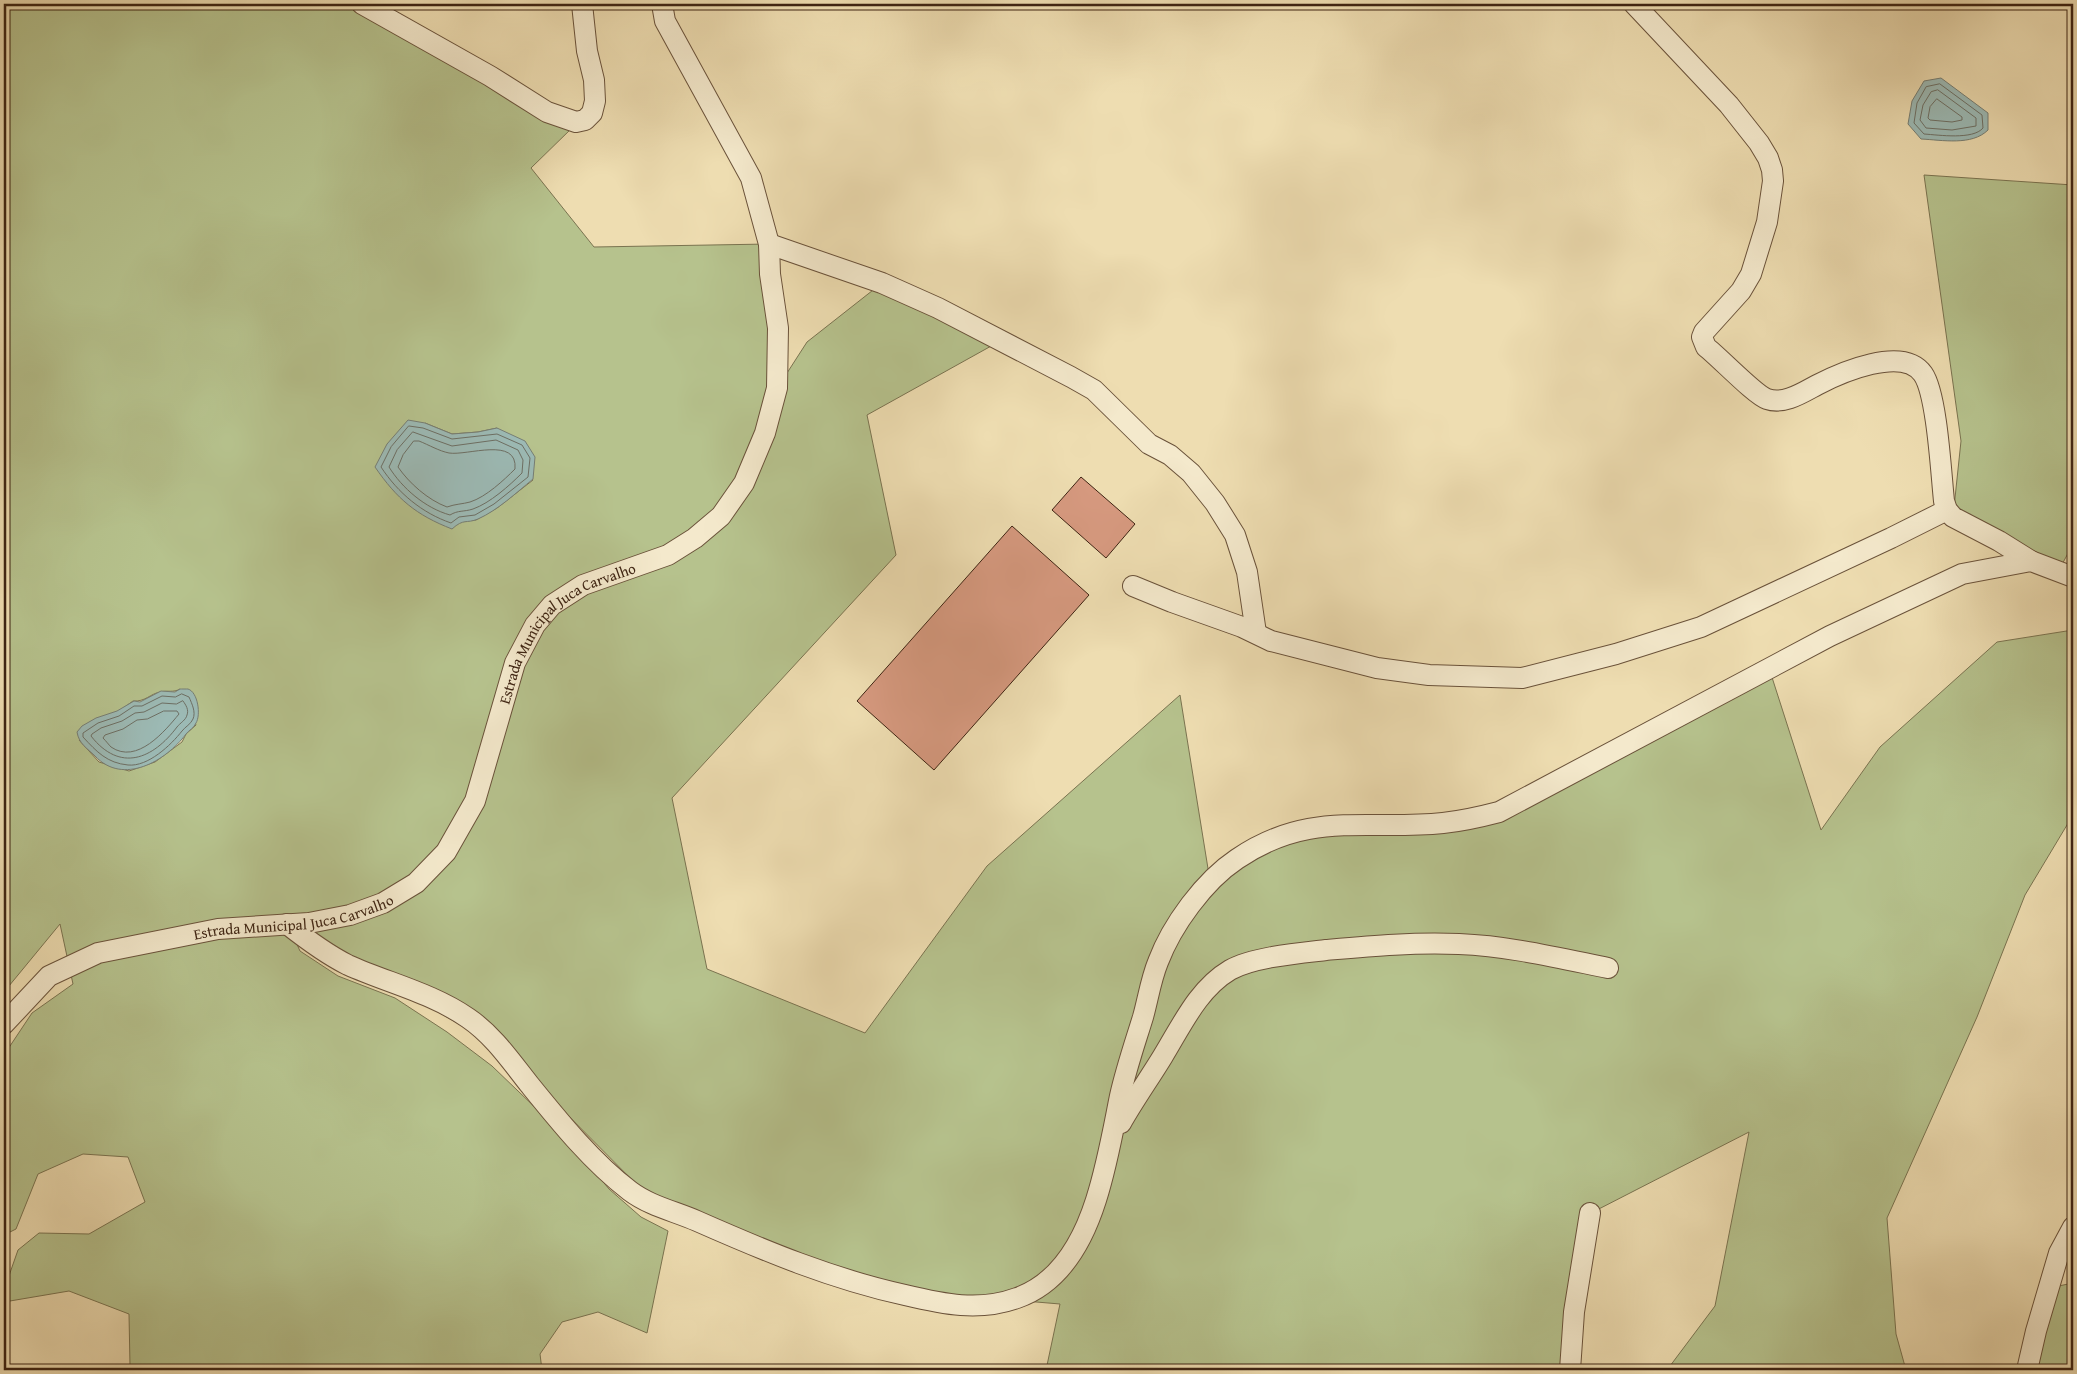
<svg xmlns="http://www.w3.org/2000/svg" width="2077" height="1374" viewBox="0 0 2077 1374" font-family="'Gentium Book Plus',serif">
<rect width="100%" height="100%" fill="#eeddb1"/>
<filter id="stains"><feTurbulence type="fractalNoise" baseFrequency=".004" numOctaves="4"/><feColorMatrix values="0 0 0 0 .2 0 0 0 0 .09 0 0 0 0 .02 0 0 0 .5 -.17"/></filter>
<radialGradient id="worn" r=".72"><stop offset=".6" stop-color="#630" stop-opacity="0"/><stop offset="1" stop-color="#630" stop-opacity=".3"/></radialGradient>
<g fill="#b6c28d" stroke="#7a7350" fill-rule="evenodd">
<path d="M4,4H359L572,128L531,168L594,247L769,244L778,387L807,342L882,283L1002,340L867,415L896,555L672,798L707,969L865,1033L987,866L1180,695L1210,881L1289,832L1499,812L1769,668L1821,830L1880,747L1997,642L2073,630V815L2025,895L1977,1017L1887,1218L1896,1334L1906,1370H1667L1715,1306L1749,1132L1591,1213L1569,1370H1046L1060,1304L871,1288L659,1207L502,1049L288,925L300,951L338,976L395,998L447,1032L492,1066L569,1140L609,1189L641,1217L668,1231L647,1333L598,1312L562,1322L540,1354L542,1370H134L130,1366L129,1314L69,1291L4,1302V1290L18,1250L39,1233L89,1234L145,1202L128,1157L83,1154L38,1174L16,1229L4,1235V1055L32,1013L73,984L60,924L4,992ZM425,423L452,434L478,432L497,428L533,480L497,508L476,520L461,521ZM180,689L196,725L186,734L182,742L155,762L129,771L99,762L79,740L133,701C145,702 150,694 160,692C168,690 173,693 180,689Z"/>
<path d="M1924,175L2073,185V544L2059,570L1953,517L1961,441Z"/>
<path d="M2073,1283V1370H2028L2049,1288Z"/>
</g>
<g fill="#9cbab5" stroke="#767e74">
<path d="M1941,78L1988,113V130C1972,146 1942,140 1921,139L1908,124L1912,101L1924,81Z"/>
<path d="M408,420L425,423L452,434L478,432L497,428L525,441L535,457L533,479C516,493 498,510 478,519C466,524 464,518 452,529C416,515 397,499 375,467L387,444Z"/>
<path d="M180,689C181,689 187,689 188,689C198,692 201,715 196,723C194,728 189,730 186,734C166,761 123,786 95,756C87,748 79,744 77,732L82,726L96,718L117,711L134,701L140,702L161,691L175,692Z"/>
</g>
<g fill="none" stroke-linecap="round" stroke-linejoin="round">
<g stroke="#6d6f64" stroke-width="1">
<path d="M1940,84L1982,115L1983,128C1973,140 1939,135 1924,134L1914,123L1917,103L1926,87Z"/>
<path d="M1938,90L1976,118V126L1952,130L1926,128L1920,120L1923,105L1931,92Z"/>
<path d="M1937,99L1962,117V120L1952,122L1930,120L1928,118L1930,107Z"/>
<path d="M409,426L423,428L452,439L497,434L522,445L530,458L528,477L494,504L475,515L459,517L451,523C422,513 398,493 381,467L391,447Z"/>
<path d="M413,432L452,446L496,440L518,450L523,460L522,473C509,486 490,503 473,509C464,512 458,510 450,515C425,508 402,488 389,467L397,450Z"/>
<path d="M414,441H419C429,445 439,451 449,453C467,456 518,436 515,469C504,480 486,497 470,502C463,504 455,504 447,507C428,500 409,483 398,467L403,455Z"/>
<path d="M182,694L189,697C192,704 196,712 193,719C191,724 185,727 182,731C171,745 148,767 128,765C107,763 97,752 83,737V733L98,723L119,716L134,706H142L162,696L175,697Z"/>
<path d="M183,701C186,705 189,710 187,715C186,720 180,723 177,727C153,759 120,773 91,736L92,734L101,728L122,721L135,713L144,712L162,703L176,704Z"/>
<path d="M164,711H177L179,714C165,731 137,765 111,747C109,745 106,741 103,738L105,735L123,729L137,720L147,719Z"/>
</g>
</g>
<g fill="#d6997f" stroke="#3e2413">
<path d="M1081,477L1135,524L1106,558L1052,510Z"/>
<path d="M1012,526L1089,595L934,770L857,701Z"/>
</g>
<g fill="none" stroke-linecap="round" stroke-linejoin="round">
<g stroke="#6a523a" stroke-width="22">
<g id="minor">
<path d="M362,4L490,76L547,112L576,122L585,120L592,113L595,101L594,80L587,51L582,4"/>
<path d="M1634,4L1729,105L1759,143L1768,158L1772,170L1773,181L1767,222L1751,274L1741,291L1704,332L1702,337L1706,347C1719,357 1755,395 1767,399C1784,405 1802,393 1817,385C1840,373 1903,345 1923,374C1937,394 1941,473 1944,501L1947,510L1953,517L1999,541L2031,561"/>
<path d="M769,244L882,283L938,308L1071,377L1094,390L1149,444L1170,455L1191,473L1215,503L1235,535L1247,572L1256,633"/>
<path d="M1133,586L1172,602L1242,627L1271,641L1377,668L1429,675L1522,678L1616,654L1701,627L1891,538L1947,510"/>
<path d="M287,924C306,939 326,954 348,965C388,983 432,993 468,1018C493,1035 510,1060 529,1084C559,1121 591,1161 630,1191C650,1206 674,1211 697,1221C765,1251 832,1279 905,1295C943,1304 979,1312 1017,1298C1060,1283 1083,1241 1096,1200C1107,1166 1113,1131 1120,1096C1126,1069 1135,1043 1143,1017C1148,999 1151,979 1158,962C1172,925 1204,881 1237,859C1309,810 1365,831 1443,823C1462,821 1480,817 1499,812L1830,636L1962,574L2031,561L2073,577"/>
<path id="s1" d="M4,1024L49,976L98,953L218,929L309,923L350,915L383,903L416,883L446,852L475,801L515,663L535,625L552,605L583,585L668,555L695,538L721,516L744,483L765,433L777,388L778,328L770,274L769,244L751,178L665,21L662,4"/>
<path d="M1121,1123C1134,1100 1149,1079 1163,1056C1182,1025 1198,989 1230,970C1253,957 1300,953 1326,950C1371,946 1414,942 1459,944C1509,946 1559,958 1608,968"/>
<path d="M1570,1370L1574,1312L1590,1213"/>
<path d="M2027,1370L2036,1331L2059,1253L2073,1227"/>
</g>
</g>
<use href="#minor" stroke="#f4e9cc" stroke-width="20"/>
</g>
<g text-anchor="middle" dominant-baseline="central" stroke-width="4" stroke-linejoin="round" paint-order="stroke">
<g font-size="15" fill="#3e2413" stroke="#f4e9cc">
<text stroke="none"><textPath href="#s1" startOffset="754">Estrada Municipal Juca Carvalho</textPath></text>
<text stroke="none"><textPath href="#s1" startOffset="319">Estrada Municipal Juca Carvalho</textPath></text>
</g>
</g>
<rect width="2077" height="1374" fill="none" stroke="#eeddb1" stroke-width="20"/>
<rect x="5" y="5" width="2067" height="1364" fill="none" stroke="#3e2413" stroke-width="2.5"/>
<rect x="10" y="10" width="2057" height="1354" fill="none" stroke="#3e2413"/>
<rect width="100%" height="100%" filter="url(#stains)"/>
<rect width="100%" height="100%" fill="url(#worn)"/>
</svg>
